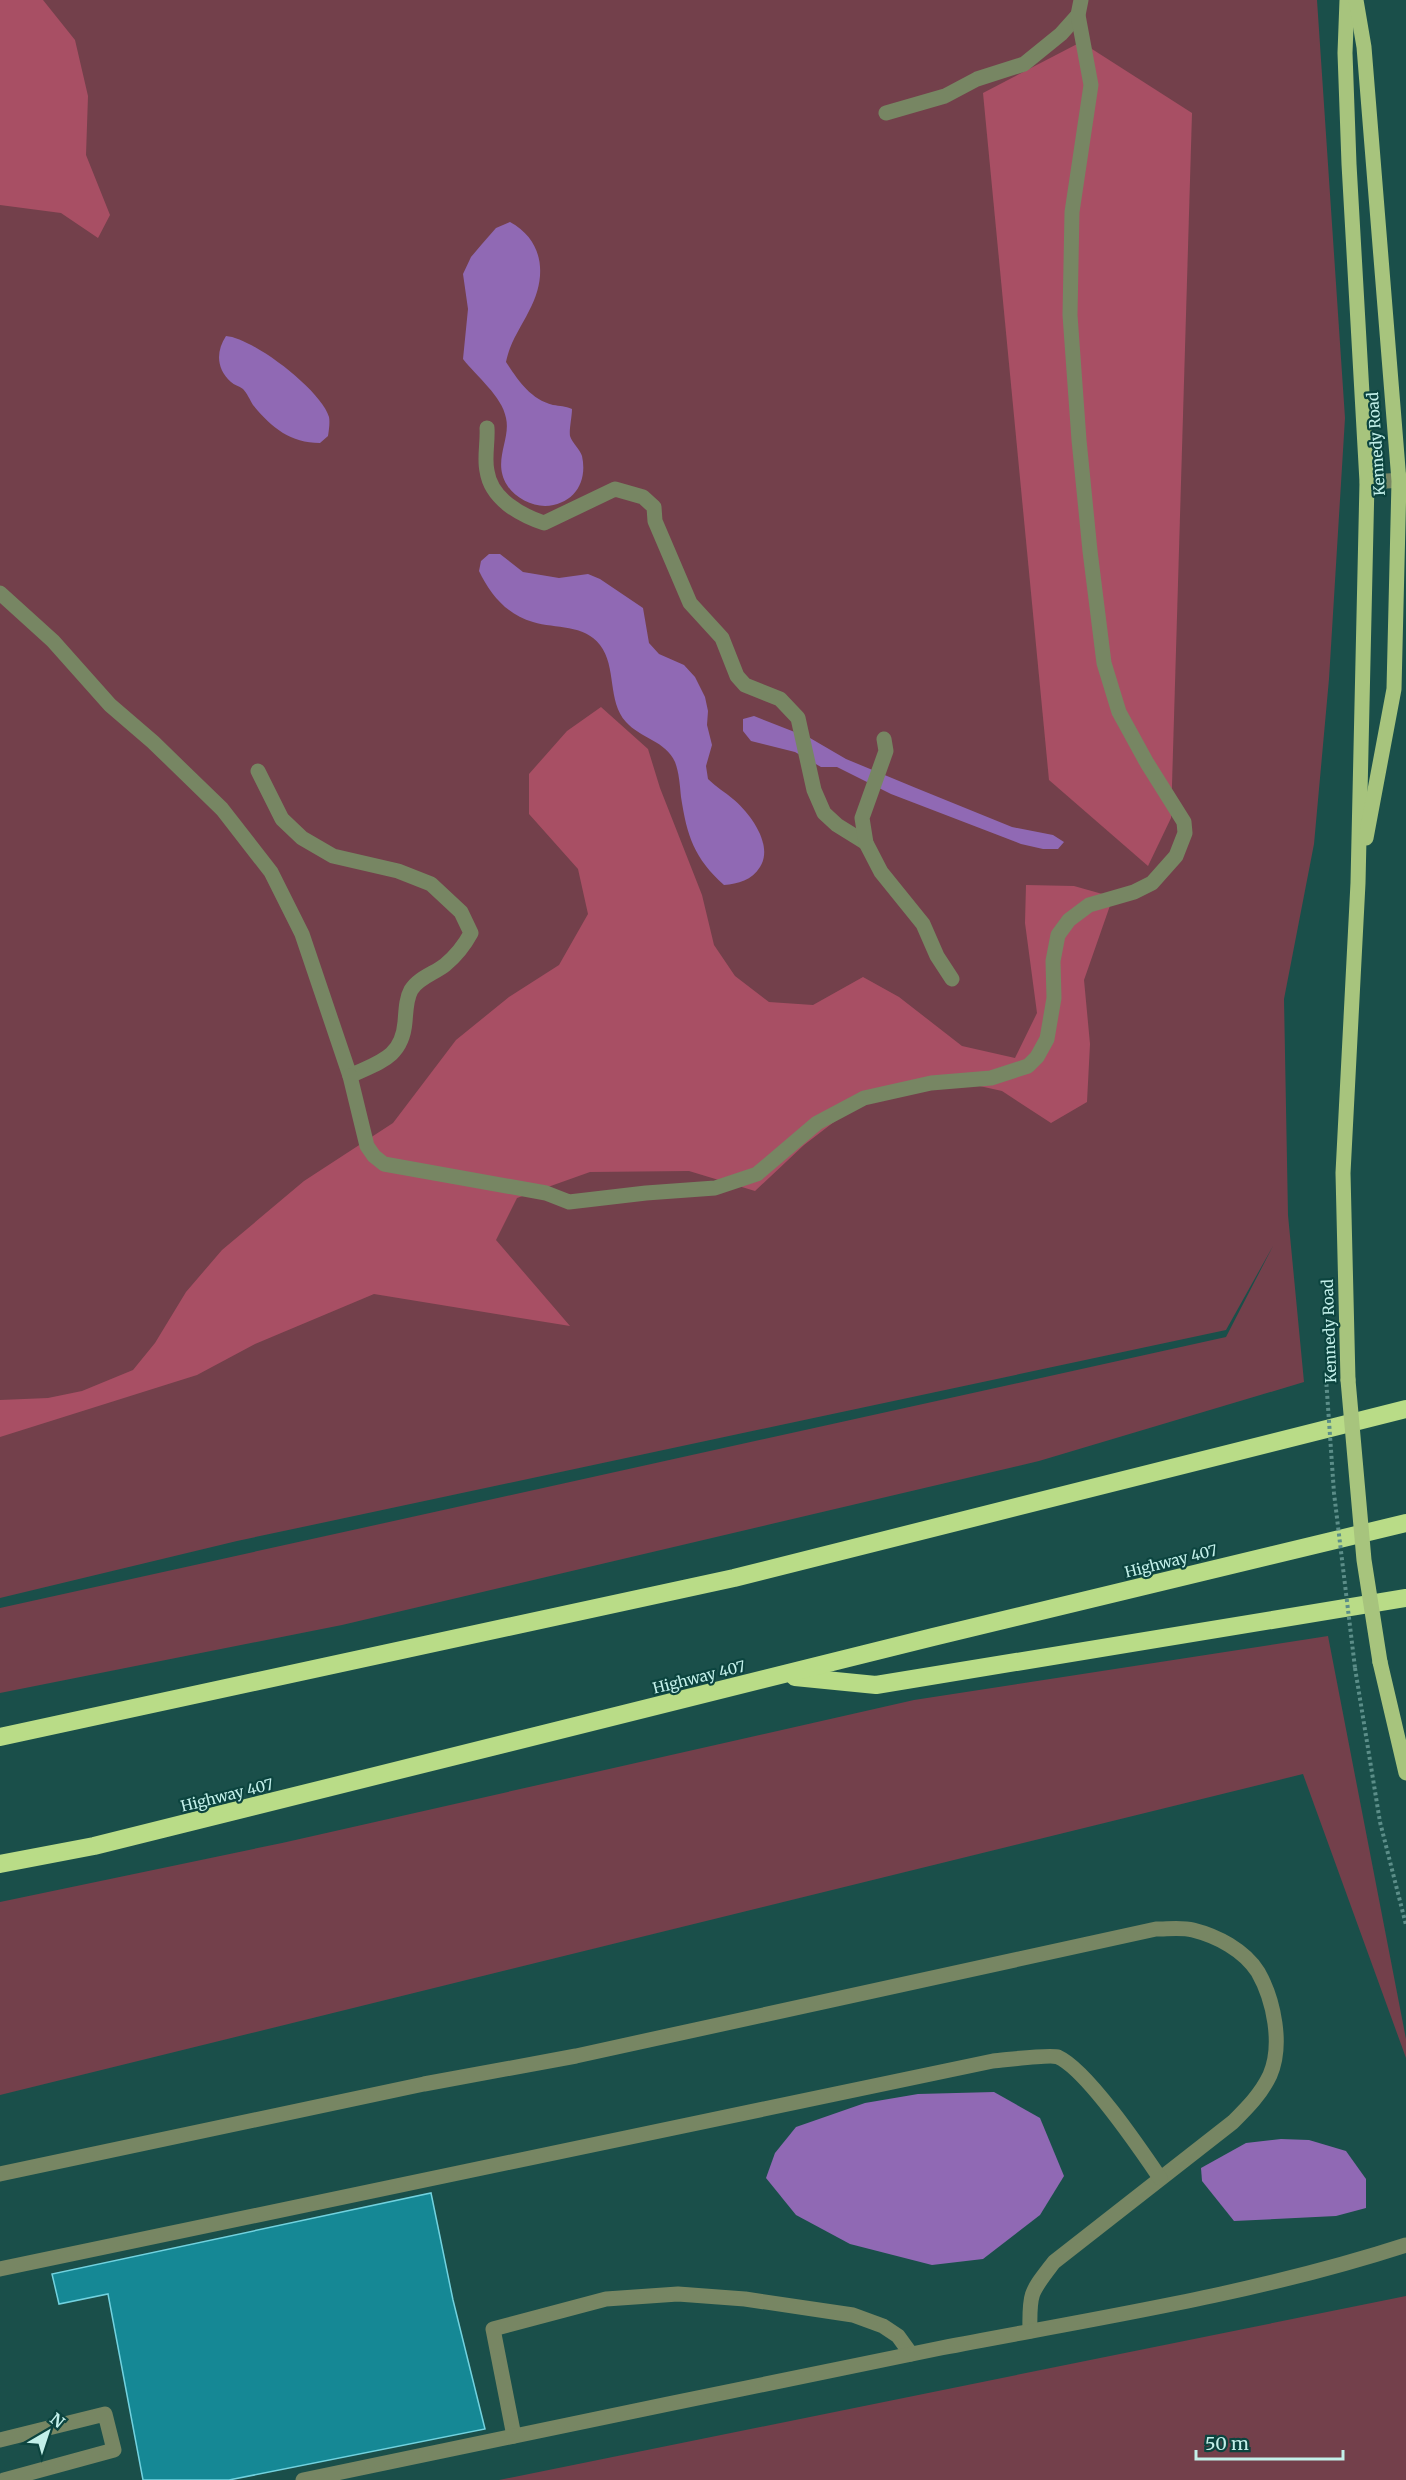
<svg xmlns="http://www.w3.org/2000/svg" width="1406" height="2480" viewBox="0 0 1406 2480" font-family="Merriweather,serif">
<rect width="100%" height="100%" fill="#1a4f4a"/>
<g fill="#73404b">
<path d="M0,0H1317L1345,418L1329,679L1314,844L1284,999L1288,1215L1304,1382L1039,1461L342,1625L0,1693V1608L1226,1337L1273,1246L1226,1330L237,1541L0,1598Z"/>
<path d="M1328,1636L1406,2039V2058L1303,1774L0,2095V1902L282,1843L914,1700Z"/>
<path d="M1406,2296V2480H499Z"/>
</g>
<g fill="#a84f64">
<path d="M0,0H43L75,40L88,96L86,155L110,215L98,238L61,213L0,205Z"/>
<path d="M1081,42L1192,113L1171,818L1148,866L1049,780L983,93Z"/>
<path d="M601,707L648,749L660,788L702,895L714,945L735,976L769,1002L813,1005L863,977L899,997L962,1046L1015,1058L1037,1013L1025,923L1026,885L1074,886L1113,897L1084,980L1090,1044L1087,1102L1051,1123L1002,1091L957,1081L856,1105L804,1145L755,1191L689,1171L590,1172L517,1198L496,1240L570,1326L374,1294L255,1344L197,1375L0,1437V1400L48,1398L82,1391L133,1370L155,1343L186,1292L222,1250L304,1181L393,1123L456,1040L509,997L559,965L588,914L578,869L529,814V774L567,731Z"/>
</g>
<g fill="#9069b4">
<path d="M510,222C545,241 547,278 529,311C520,329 510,342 506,362C518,380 530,399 553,405C560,406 565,406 572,409C572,417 569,429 570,436C572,443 580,449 582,456C588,483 573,505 545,506C531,506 514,497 507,485C492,461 511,440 506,418C502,396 476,376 463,359L468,309L463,274L471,257L482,244L496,228Z"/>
<path d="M226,336C253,338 321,390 329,417C330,422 329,430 328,436L320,443C290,443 271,427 253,405C250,400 247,393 243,389C239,386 234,385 231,382C216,369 216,351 226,336Z"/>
<path d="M489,554H500L523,572L559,578L588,574L600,579L643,608L649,643L659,654L684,665L695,677L705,697L708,711L707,725L712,745L706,766L708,779C716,787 725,792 733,799C750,813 774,845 760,867C752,880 738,884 724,885C694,858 687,836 681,797C680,786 679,772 675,762C666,741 640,738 626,722C607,701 617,667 600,645C584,624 556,629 533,622C507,615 490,594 479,571L481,561Z"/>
<path d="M754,716L810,738L846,759L916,788L1012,827L1053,835L1064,842L1058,849H1043L1021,844L891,794L837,767H821L795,752L751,741L743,731V719Z"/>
<path d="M994,2092L1040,2118L1064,2176L1040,2215L983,2259L932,2265L850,2244L796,2215L766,2178L775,2153L796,2127L865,2103L918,2094Z"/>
<path d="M1281,2139L1309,2140L1346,2151L1366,2179V2208L1336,2216L1234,2221L1202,2181L1201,2168L1246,2143Z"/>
</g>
<path fill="#158895" stroke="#72d2df" stroke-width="1.5" d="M431,2193L453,2300L485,2429L229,2480H143L108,2294L59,2304L52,2274Z"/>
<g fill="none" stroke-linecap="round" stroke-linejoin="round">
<path stroke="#5c8e89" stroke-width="4" stroke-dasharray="3 3" stroke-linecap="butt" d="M1355,1668L1380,1822L1406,1925"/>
<g stroke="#778663" stroke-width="15">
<path d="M886,113L945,96L977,79L1024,64L1061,34L1078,15"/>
<path d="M487,428C488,442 484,458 487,471C491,499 520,515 544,523L615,489L643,497L654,507L655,521L690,603L722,638L737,676L745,685L780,699L798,718L814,790L824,813L837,825L866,843"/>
<path d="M1367,482L1406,480"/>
<path d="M0,593L53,641L110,705L153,742L222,809L271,872L302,934L350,1076C379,1062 402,1058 405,1022C406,1011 406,999 411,990C418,978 435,973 445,965C457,955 464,946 471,933L461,912L431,884L398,871L333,856L302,838L282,819L258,771"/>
<path d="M884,739L886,751L862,818L866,843L881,872L923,924L937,956L952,979"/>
<path d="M350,1076L367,1146L374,1156L384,1164L546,1193L569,1202L646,1193L715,1188L757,1174L817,1123L864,1098L931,1083L991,1078L1028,1066L1037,1057L1047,1039L1054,998L1053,961L1058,935L1069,920L1089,905L1134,892L1152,883L1176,856L1185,833L1184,822L1147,763L1119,712L1104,663L1090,551L1079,440L1070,315L1072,212L1091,85L1078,15L1081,0"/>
<path d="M0,2174L424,2084L576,2056L1156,1929C1168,1929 1182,1927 1193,1930C1217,1936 1244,1950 1258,1972C1274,2000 1283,2045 1270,2075C1261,2094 1248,2107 1233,2122L1054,2262C1031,2292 1029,2292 1030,2331"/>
<path d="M0,2269L993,2061C1006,2060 1050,2054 1058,2057C1087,2070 1141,2150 1160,2178"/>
<path d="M514,2436L493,2329L606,2299L678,2294L745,2299L853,2315L883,2326L898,2336L911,2354"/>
<path d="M0,2440L105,2414L114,2450L4,2480"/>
<path d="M303,2480C516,2436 728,2391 941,2348C1097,2318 1255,2294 1406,2245"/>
</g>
<g stroke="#a7c47d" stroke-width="15">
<path d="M1347,0L1345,53L1349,164L1367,482L1358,883L1343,1173L1348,1380"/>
<path d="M1356,0L1364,47L1399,481L1394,689L1366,838"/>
<path d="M1380,1662L1406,1773"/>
</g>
<g stroke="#b9dc87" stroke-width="18">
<path d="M795,1677L876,1685L1406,1598"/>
<path d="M0,1737L734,1578L1406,1409"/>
<path d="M0,1864L94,1846L933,1637L1406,1523"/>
</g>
<path stroke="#5c8e89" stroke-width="4" stroke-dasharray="3 3" stroke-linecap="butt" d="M1326,1378L1334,1493L1355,1668"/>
<path stroke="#a7c47d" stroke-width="15" d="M1348,1380L1364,1560L1380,1662"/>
</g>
<g text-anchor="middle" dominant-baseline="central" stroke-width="4.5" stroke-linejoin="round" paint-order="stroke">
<g font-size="15" fill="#c3f0ea" stroke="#0c443f">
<text transform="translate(1376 444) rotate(-94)">Kennedy Road</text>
<text transform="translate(1329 1331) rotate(-92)">Kennedy Road</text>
<text transform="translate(1171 1561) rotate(-14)">Highway 407</text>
<text transform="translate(699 1677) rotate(-14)">Highway 407</text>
<text transform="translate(227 1795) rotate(-14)">Highway 407</text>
</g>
</g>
<g transform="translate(48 2432) rotate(39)" stroke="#0c443f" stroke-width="4.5" paint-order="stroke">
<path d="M0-4.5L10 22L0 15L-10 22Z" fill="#c3f0ea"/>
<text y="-9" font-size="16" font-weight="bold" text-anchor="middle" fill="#c3f0ea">N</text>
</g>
<path d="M1196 2450v9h147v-9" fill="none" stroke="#c3f0ea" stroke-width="3"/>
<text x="1205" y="2450" font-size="18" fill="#c3f0ea" stroke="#0c443f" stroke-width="4.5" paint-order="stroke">50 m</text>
</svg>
